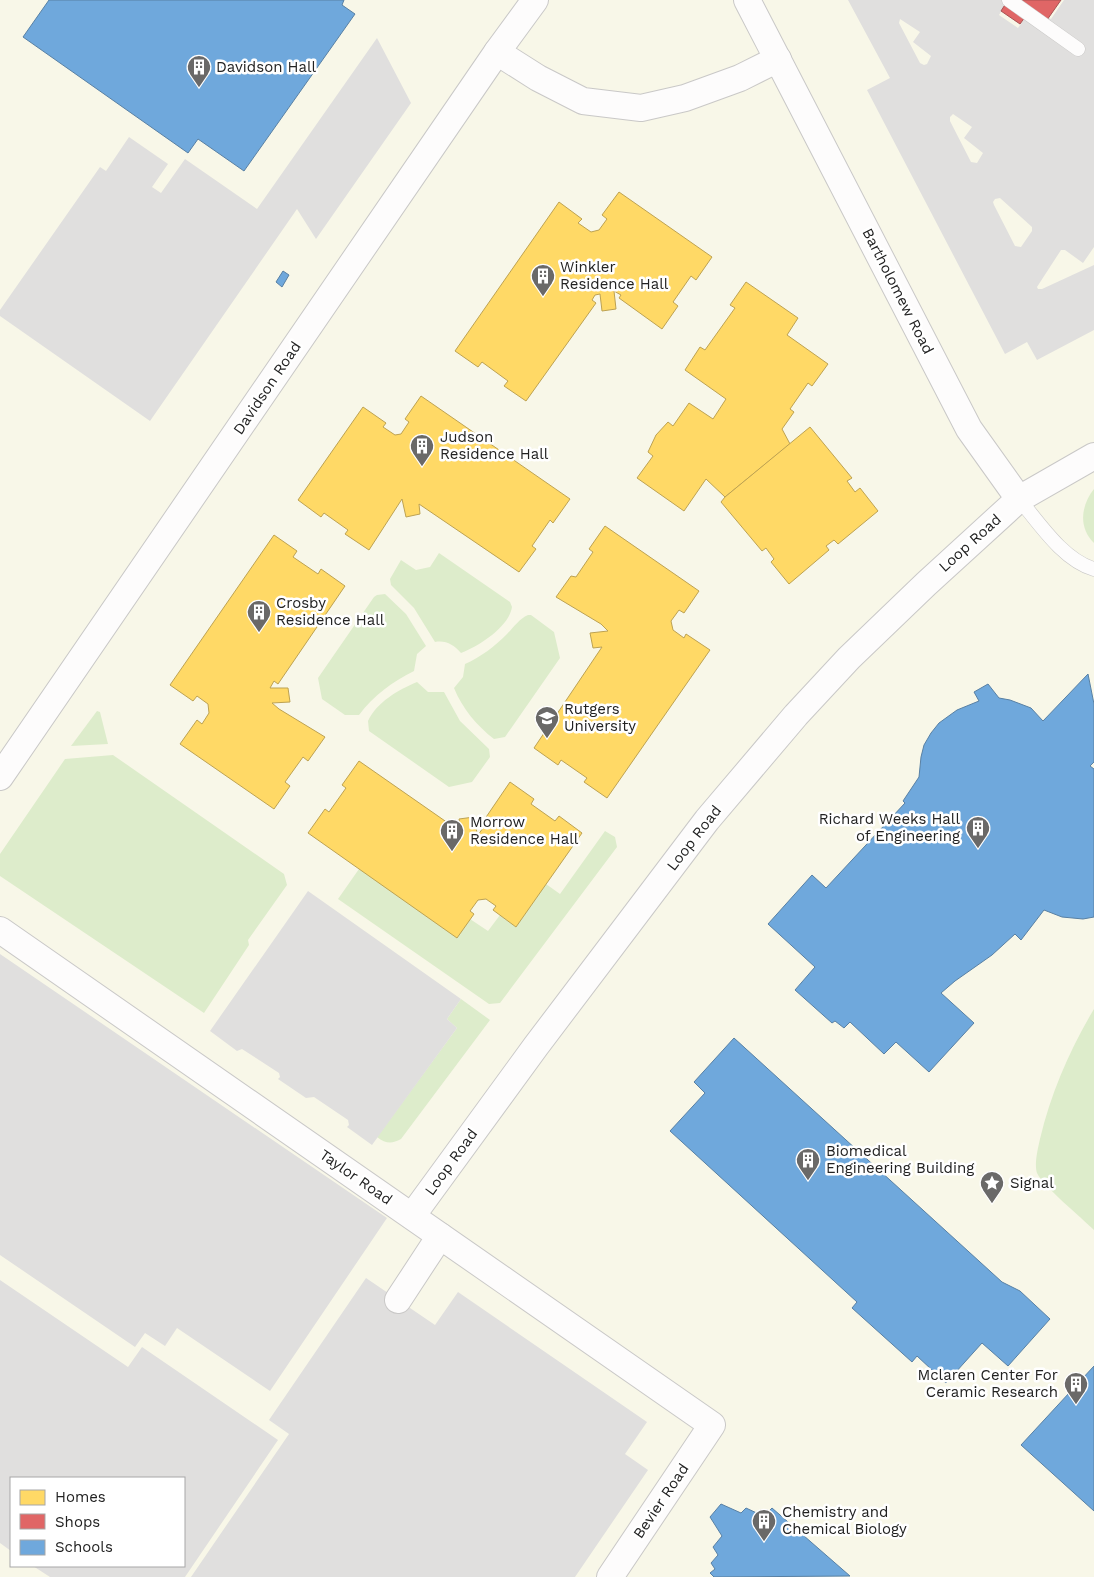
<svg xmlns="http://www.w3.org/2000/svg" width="1094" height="1577" viewBox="0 0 1094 1577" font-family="'Work Sans',sans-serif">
<rect width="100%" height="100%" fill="#f0eeeb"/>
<path fill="#f8f7e8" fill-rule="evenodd" d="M0,0H1094V1577H0ZM11,1478H184V1566H11Z"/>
<g fill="#ddeccb">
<path d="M1094,489V543C1078,528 1081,505 1094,489Z"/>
<path d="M439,553L510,602L512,607C509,627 479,646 461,653C454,645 446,640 435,642L414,608L391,585L390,579L401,560L416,570L430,567Z"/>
<path d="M385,594L406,614L426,646L417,654L414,671C392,682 374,695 359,715H345L322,699L318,678L374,597L377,595Z"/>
<path d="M528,615H531L554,632L560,658L505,737L494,739C477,726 462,708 454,688L463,677L465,664C481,657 495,646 507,634C514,627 519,619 528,615Z"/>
<path d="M417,682L428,692H444L460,721L489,749L490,757L472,782L449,787L369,731L368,721C377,702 398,690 417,682Z"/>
<path d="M97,711L100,712L108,744L71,746Z"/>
<path d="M113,755L284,874L287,885L248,940L249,945L204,1013L0,876V854L65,759Z"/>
<path d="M605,831L615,837L617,847L500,1003L489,1004L338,899L359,869L470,919L488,931L500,915L516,927L546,884L560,894Z"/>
<path d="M461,999L490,1020L401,1139C392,1144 386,1144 377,1137L457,1028L447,1019Z"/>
<path d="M1094,1009V1230C1082,1218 1043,1186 1037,1173C1034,1164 1038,1148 1040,1139C1051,1093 1070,1049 1094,1009Z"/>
</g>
<g fill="#e0dfde" fill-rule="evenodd">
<path d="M848,0H1008L999,15L1018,28L1031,9L1047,20L1049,18L1051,19L1064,0H1094V247L1083,263L1065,250H1061L1037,287L1038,289H1042L1094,265V330L1037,360L1027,342L1005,354L867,90L890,78ZM900,19L920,32L913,42L931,56L927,64L924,65L920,63L899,23ZM953,114L972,127L964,138L983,153L977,163L971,162L950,121V117ZM1000,198L1032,227V231L1021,247L1015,246L994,205L993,202L995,199Z"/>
<path d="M377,38L411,103L316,239L297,209L150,421L0,316V310L100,167L106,171L129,137L168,164L152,187L161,193L185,159L257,209Z"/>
<path d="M308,891L461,999L447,1019L457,1028L372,1145L347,1127L349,1125L348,1120L314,1097L306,1098L278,1079L280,1077L279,1073L242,1049L237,1051L210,1031Z"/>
<path d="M0,954L387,1218L270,1391L177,1328L165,1346L145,1333L135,1347L0,1255Z"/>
<path d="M366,1278L435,1325L458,1292L647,1422L625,1454L648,1470L575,1577H191L289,1434L269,1420Z"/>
<path d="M0,1280L128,1367L142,1347L278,1440L185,1577H50L33,1566H184V1478H11V1551L0,1543Z"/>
</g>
<g fill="#ffd966" stroke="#bda252">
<path d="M619,192L712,257L696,280L691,276L673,302L678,306L662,329L619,298L621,295L614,291L616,309L602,311L600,294L595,295L592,300L596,303L526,401L504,386L508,381L482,362L478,367L455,351L559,202L582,219L578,223L591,232L599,230L607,219L602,215Z"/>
<path d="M746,282L798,318L787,335L828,364L812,386L808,383L790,409L794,412L782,429L790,444L725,497L706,479L684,511L637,478L653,456L648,452L656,435L668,422L673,426L689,403L713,419L726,399L685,370L700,347L705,350L735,308L730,305Z"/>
<path d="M421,396L570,499L553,523L550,520L532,546L536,549L519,572L419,504L420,514L406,517L402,499L369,550L345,534L348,530L324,513L321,517L298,500L363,407L386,423L383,427L395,435L401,434L409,422L405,419Z"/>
<path d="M810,427L852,478L847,481L855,492L860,488L878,511L838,544L834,540L826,546L829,550L789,584L771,562L774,559L766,548L762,551L721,502L725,497Z"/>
<path d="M605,526L699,591L684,613L679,610L671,621L673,630L684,638L686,634L710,650L607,798L584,782L587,778L561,760L558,765L534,748L602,647L593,648L590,633L608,631L601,624L556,597L571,576L576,577L593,552L589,549Z"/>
<path d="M274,535L297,551L293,557L318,574L321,569L345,586L278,684L274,681L270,688H288L290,702L272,703L279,709L325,737L308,761L303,757L285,782L290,786L274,809L180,744L197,720L202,724L209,713L208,704L197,696L193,701L170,685Z"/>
<path d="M359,761L458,830L455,834L460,837L462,835L459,819L474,817L477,833L478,835L483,828L480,826L510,782L534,799L531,804L555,821L559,816L582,833L516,927L493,910L496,906L486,899L478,900L470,911L474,914L457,938L308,833L325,809L329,812L346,788L342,785Z"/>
</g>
<path fill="#e06666" stroke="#a75252" d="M1008,0H1061L1047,20L1031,9L1020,24L1001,11Z"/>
<g fill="#6fa8dc" stroke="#5880a4">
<path d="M49,0H344L342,5L355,14L244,171L198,139L188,153L23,37Z"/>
<path d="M283,271L289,275L282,287L276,282Z"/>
<path d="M1088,674L1094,704V762L1090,766L1094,769V917L1083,919L1062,917L1044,910L1021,940L1015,934L992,955L955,981L941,993L974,1023L929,1072L896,1042L884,1054L850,1022L844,1028L835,1021L832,1023L795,990L815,967L768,924L812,875L826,888L905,803L903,801L919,777L921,757L924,745L931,733L939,723L957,710L979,701L974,692L988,684L999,698L1010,700L1031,708L1043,721Z"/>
<path d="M734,1038L1002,1282L1020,1291L1050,1319L1008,1366L982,1343L946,1383L917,1356L912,1362L852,1308L857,1302L670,1131L705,1093L694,1082Z"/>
<path d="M1094,1366V1511L1021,1445Z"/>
<path d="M721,1504L741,1513L746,1508L761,1515L764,1510L767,1513L772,1508L850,1576L714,1577L710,1573L715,1569L711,1563L718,1555L713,1547L722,1536L710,1517Z"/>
</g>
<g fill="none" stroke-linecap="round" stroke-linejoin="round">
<g stroke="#c9c8c7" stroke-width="15">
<g id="service">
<path d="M1009,0L1078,49"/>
<path d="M1019,499C1039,523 1063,560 1094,569"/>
</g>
</g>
<g stroke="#c9c8c7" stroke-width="28">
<g id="minor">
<path d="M747,0L969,429L1019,499"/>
<path d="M497,52L538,78L583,101L641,108L685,98L740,78L778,59"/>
<path d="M0,777L497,52L535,0"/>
<path d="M0,930L712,1425L610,1577"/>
<path d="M412,1216L536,1046L707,820L796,715L849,658L926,584L1019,499L1094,456"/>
<path d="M398,1300L440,1236"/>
</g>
</g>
<use href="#service" stroke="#fdfcfc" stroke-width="14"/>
<use href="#minor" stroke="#fdfcfc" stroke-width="26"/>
</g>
<defs>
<g id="building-pin" transform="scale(1.25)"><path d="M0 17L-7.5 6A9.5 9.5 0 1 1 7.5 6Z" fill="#6a6968" stroke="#fff"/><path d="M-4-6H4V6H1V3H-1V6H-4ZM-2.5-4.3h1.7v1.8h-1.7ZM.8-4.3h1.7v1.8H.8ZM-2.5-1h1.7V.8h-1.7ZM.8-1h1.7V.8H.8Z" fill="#fff"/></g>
<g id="university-pin" transform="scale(1.25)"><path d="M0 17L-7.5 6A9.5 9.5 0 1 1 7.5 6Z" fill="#6a6968" stroke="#fff"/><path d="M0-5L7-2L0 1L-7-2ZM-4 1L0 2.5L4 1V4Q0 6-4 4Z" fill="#fff"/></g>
<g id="sight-pin" transform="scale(1.25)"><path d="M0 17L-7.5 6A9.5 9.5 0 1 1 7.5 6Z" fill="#6a6968" stroke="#fff"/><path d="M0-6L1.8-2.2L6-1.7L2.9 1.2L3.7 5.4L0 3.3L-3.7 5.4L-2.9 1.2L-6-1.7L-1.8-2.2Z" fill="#fff"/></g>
</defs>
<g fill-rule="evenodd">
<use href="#building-pin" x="199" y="67"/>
<use href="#building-pin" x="543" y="276"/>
<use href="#building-pin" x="422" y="446"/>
<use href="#building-pin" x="259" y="612"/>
<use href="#university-pin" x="547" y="718"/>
<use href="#building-pin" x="978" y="828"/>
<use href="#building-pin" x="452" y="831"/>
<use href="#building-pin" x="808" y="1160"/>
<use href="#sight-pin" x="992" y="1183"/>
<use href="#building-pin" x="1076" y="1384"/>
<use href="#building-pin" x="764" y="1521"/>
</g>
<g text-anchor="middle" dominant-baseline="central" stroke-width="5" stroke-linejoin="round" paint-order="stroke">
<g font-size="15" fill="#222" stroke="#fff" text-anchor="start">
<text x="216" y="67">Davidson Hall</text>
<text x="560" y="267">Winkler<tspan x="560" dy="17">Residence Hall</tspan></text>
<text x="440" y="437">Judson<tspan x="440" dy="17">Residence Hall</tspan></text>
<text x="276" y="603">Crosby<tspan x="276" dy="17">Residence Hall</tspan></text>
<text x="564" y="709">Rutgers<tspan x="564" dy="17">University</tspan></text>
<text x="960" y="819" text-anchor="end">Richard Weeks Hall<tspan x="960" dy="17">of Engineering</tspan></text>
<text x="470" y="822">Morrow<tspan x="470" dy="17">Residence Hall</tspan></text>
<text x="826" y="1151">Biomedical<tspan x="826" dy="17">Engineering Building</tspan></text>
<text x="1010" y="1183">Signal</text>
<text x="1058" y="1375" text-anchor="end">Mclaren Center For<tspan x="1058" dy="17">Ceramic Research</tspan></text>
<text x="782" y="1512">Chemistry and<tspan x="782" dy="17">Chemical Biology</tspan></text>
</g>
<g font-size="15" fill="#222" stroke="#fff">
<text transform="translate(898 291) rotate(63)">Bartholomew Road</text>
<text transform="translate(267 388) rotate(-56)">Davidson Road</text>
<text transform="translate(970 543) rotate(-42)">Loop Road</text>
<text transform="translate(694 838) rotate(-52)">Loop Road</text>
<text transform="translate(451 1162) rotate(-54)">Loop Road</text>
<text transform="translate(356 1177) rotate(35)">Taylor Road</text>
<text transform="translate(661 1501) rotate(-56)">Bevier Road</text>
</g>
</g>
<rect x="10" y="1477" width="175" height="90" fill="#ffffff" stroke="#a7a7a7"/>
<rect x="20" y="1490" width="25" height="15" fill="#ffd966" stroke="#a7a7a7"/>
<text x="55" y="1502" font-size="15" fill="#222222">Homes</text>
<rect x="20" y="1514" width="25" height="15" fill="#e06666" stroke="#a7a7a7"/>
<text x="55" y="1527" font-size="15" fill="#222222">Shops</text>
<rect x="20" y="1540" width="25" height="15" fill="#6fa8dc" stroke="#a7a7a7"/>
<text x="55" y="1552" font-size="15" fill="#222222">Schools</text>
</svg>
